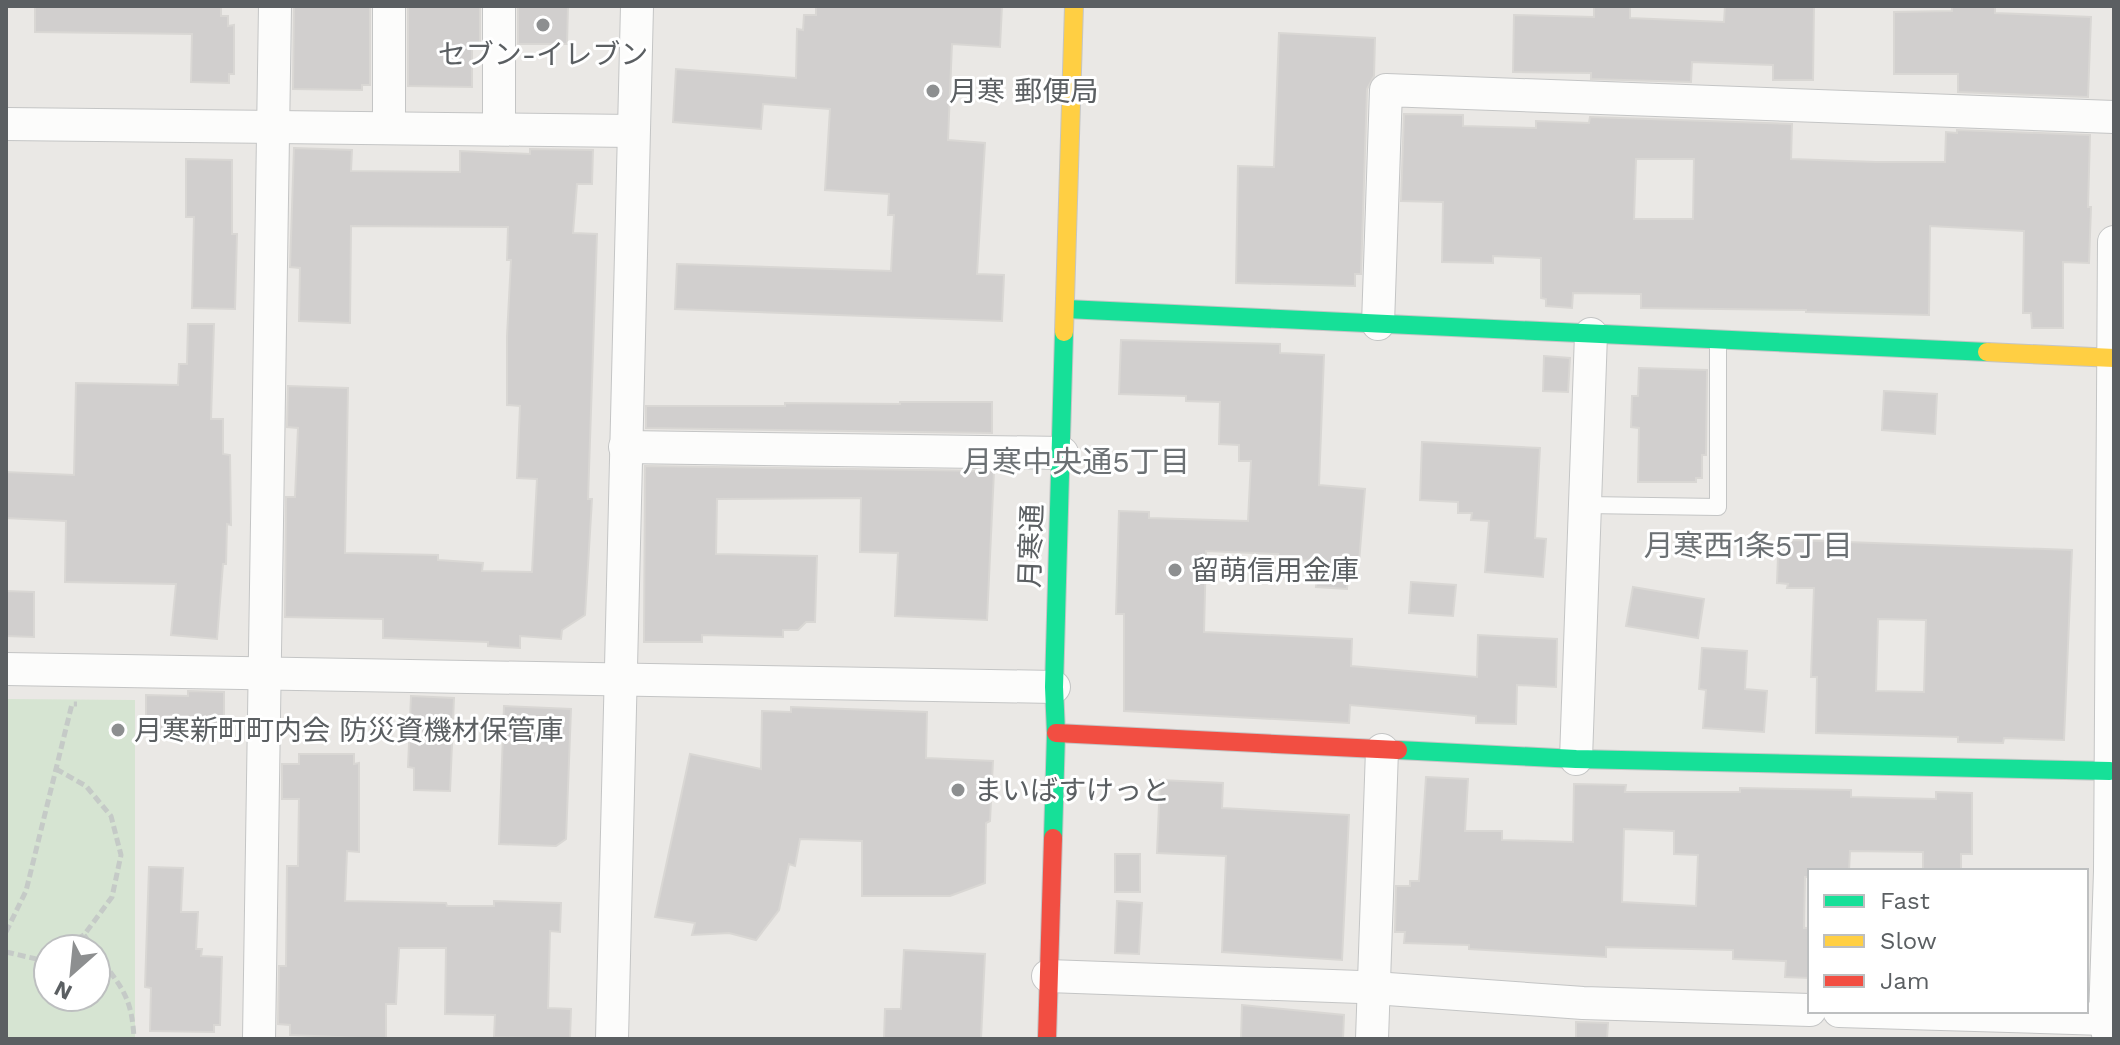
<svg xmlns="http://www.w3.org/2000/svg" width="2120" height="1045" viewBox="0 0 2120 1045" font-family="'Work Sans','Noto Sans JP',sans-serif">
<rect width="100%" height="100%" fill="#eae8e5"/>
<path fill="#d6e4d2" fill-rule="evenodd" d="M6,699L135,700V1039H6ZM48,949H96V997H48Z"/>
<g fill="#d1cfce" stroke="#d9d7d4" stroke-width="2" fill-rule="evenodd">
<path d="M35,6H221V16H228V26L234,25V74H229V83L191,82L192,34L35,32Z"/>
<path d="M294,6H370V85H362V90L293,89Z"/>
<path d="M408,6H480V43H472V87L408,86Z"/>
<path d="M518,6H568L567,44H518Z"/>
<path d="M816,6H1002L1000,47L952,44L948,140L985,143L977,274L1004,275L1002,321L675,309L677,264L891,271L894,215H888L889,194L825,190L830,109L763,104L761,129L673,122L676,69L796,78L797,29L803,30L804,15H816Z"/>
<path d="M1594,6H1630V18L1724,22L1725,6H1814L1813,80H1773V65L1692,62L1691,82L1591,79V73L1513,72L1514,15L1594,17Z"/>
<path d="M1952,6H1995V13L2091,17L2088,97L1958,92V74H1894V12L1952,11Z"/>
<path d="M1279,33L1375,38L1374,76L1367,89L1361,274H1355V286L1236,283L1238,166L1274,167Z"/>
<path d="M1404,114L1463,115V126L1536,128V121L1589,123L1590,117L1792,124L1791,159L1876,162H1945L1946,132L1957,133V130L2090,135L2088,207H2091L2089,263L2063,262V328H2032L2031,313H2023L2024,231L1930,226L1929,315L1806,312V310L1641,308V294L1573,293L1572,308L1546,306V299L1541,298V258L1493,256V263L1442,262L1443,202L1401,201ZM1636,159H1694L1693,219H1634Z"/>
<path d="M294,148L352,150L351,171L460,172V151L530,154V149L593,150L592,184H577L573,233L597,234L588,499H592L585,615L562,630L561,639L520,636V648L488,646V642L383,638V619L285,617L286,497H295L298,428L287,427L288,386L348,388L345,553L438,555V560L483,563L482,571L532,572L537,479L517,478L520,406L507,405V336L511,260H507L508,227L351,226L350,323L299,321L300,268L290,267Z"/>
<path d="M186,159L232,160V234H237L235,309L192,308L194,217H186Z"/>
<path d="M188,324H214L211,419H223V454L230,455L231,525L227,524L226,564H223L217,639L171,635L176,584L65,582L66,521L6,518V472L74,475L76,383L178,385L179,364H187Z"/>
<path d="M1121,340L1280,344V353L1324,355L1319,485L1365,489L1359,562L1349,561L1347,589L1316,587L1318,561L1278,559V554L1206,551L1204,632L1352,639L1351,666L1477,677L1478,635L1557,639L1556,687L1517,685L1516,724L1476,723V716L1350,705L1349,723L1124,711V614H1116L1119,511L1149,512V518L1248,521L1251,461H1239V445L1219,444L1220,402L1186,401V396L1119,394Z"/>
<path d="M1544,356L1570,358L1568,392L1543,391Z"/>
<path d="M1639,368L1707,370L1706,455H1702V478H1696V482H1638L1639,428L1631,427L1632,396H1638Z"/>
<path d="M1884,391L1937,394L1935,434L1882,430Z"/>
<path d="M900,402H992V433L646,428V406H785V403L900,404Z"/>
<path d="M1422,442L1540,448L1535,538L1546,539L1543,577L1485,572L1489,521L1471,520L1472,513H1458V502L1420,500Z"/>
<path d="M645,466L994,471L987,620L895,616L898,553L860,552L861,498L717,499L716,554L817,556L815,622H806L798,630H783V637L702,635V642H644Z"/>
<path d="M1791,540L2072,550L2064,740L2004,738L2003,743L1958,742V737L1816,733L1817,677H1811L1814,588H1787L1788,584L1777,583L1778,556H1791ZM1878,619L1926,620L1924,692L1876,691Z"/>
<path d="M1411,582L1456,585L1453,616L1409,613Z"/>
<path d="M1633,587L1704,599L1698,638L1626,626Z"/>
<path d="M6,591L34,592V637L6,636Z"/>
<path d="M1702,648L1747,651L1745,689L1767,691L1764,732L1703,728L1706,690L1699,689Z"/>
<path d="M188,691L224,692V730L146,731V695L188,696Z"/>
<path d="M411,696L454,698L450,791L414,790V768L408,767Z"/>
<path d="M504,706L571,709L566,839L556,846L499,844Z"/>
<path d="M791,707L927,712L926,758L993,761L990,821L986,823L985,883L950,896H862V841L800,839L795,866L789,864L779,910L756,940L729,933L692,935L695,923L655,917L690,754L761,769L762,711L791,712Z"/>
<path d="M299,754H354V764L359,763V852L347,851L345,901L446,903L447,906H494V901L561,903L560,932L550,931L548,1008L571,1009L570,1039L494,1037L495,1015L445,1014L446,948H399L396,1004H386V1039L290,1035V1025L278,1024L279,966H286L287,866H298L299,799H282V764H299Z"/>
<path d="M1426,777L1468,779L1465,831H1502V840L1573,842L1574,784L1626,785L1625,792H1740V788L1851,790V797L1936,799V792L1972,793V854H1961V871H1923V852L1850,851L1849,871H1810V877H1805L1804,928H1810V978L1785,977L1786,961L1733,959V950L1606,947V957L1469,949V945L1404,943L1405,932H1395L1396,886H1410V881H1419ZM1624,829L1674,831V854L1698,855L1696,906L1622,902Z"/>
<path d="M1160,780L1223,783L1222,808L1349,815L1342,960L1222,952L1226,856L1157,853Z"/>
<rect x="1115" y="854" width="25" height="38"/>
<path d="M149,867L183,868L181,912H198L196,949H202L201,956L222,957L220,1025H214V1032L150,1031L151,988L145,987Z"/>
<path d="M1117,901L1142,903L1139,954L1115,953Z"/>
<path d="M904,950L985,954L981,1039H884L885,1009H901Z"/>
<path d="M1242,1005L1344,1015L1343,1039H1241Z"/>
<path d="M1576,1022L1608,1023L1607,1039H1576Z"/>
</g>
<g fill="none" stroke-linecap="round" stroke-linejoin="round">
<g stroke="#c4c5c5" stroke-width="18">
<path id="lane" d="M1586,505L1718,507V341"/>
</g>
<g stroke="#c4c5c5" stroke-width="34">
<g id="street">
<path d="M389,6V127"/>
<path d="M499,6V129"/>
<path d="M6,124L633,131"/>
<path d="M1378,324L1386,90L2114,117"/>
<path d="M625,447L1062,453"/>
<path d="M6,669L1054,687"/>
<path d="M1576,759L1591,334"/>
<path d="M1048,976L1360,987L1583,1003L1810,1010"/>
<path d="M1839,1011L2105,1019"/>
<path d="M259,1039L275,6"/>
<path d="M612,1039L637,6"/>
<path d="M1372,1039L1382,750"/>
<path d="M2109,1039L2105,1019L2110,871L2114,242"/>
</g>
</g>
<g stroke="#c4c5c5" stroke-width="20">
<g id="fast">
<path d="M1066,309L1987,352"/>
<path d="M1398,750L1576,759L2110,771"/>
<path d="M1053,838L1056,733L1054,687L1064,332"/>
</g>
</g>
<g stroke="#c4c5c5" stroke-width="20">
<g id="slow">
<path d="M1064,332L1074,6"/>
<path d="M1987,352L2114,358"/>
</g>
</g>
<g stroke="#c4c5c5" stroke-width="20">
<g id="jam">
<path d="M1056,733L1398,750"/>
<path d="M1047,1039L1053,838"/>
</g>
</g>
<g stroke="#c5cac7" stroke-width="5" stroke-dasharray="8 4" stroke-linecap="butt">
<path d="M56,769L86,786L111,816L121,855L112,897L84,935L60,949"/>
<path d="M6,932L26,891L72,704H77"/>
<path d="M84,935L94,949"/>
<path d="M6,952L41,960L48,956"/>
<path d="M96,952C120,987 132,994 134,1039"/>
</g>
<use href="#lane" stroke="#fcfcfb" stroke-width="16"/>
<use href="#street" stroke="#fcfcfb" stroke-width="32"/>
<use href="#fast" stroke="#16e098" stroke-width="18"/>
<use href="#slow" stroke="#ffcf43" stroke-width="18"/>
<use href="#jam" stroke="#f24e42" stroke-width="18"/>
</g>
<g fill="#8d8f90" stroke="#fff" stroke-width="3">
<circle cx="543" cy="25" r="8"/>
<circle cx="933" cy="91" r="8"/>
<circle cx="1175" cy="570" r="8"/>
<circle cx="118" cy="730" r="8"/>
<circle cx="958" cy="790" r="8"/>
</g>
<g text-anchor="middle" dominant-baseline="central" stroke-width="6" stroke-linejoin="round" paint-order="stroke">
<g font-size="28" fill="#5b5f62" stroke="#fff" text-anchor="start">
<text x="543" y="54" text-anchor="middle">セブン-イレブン</text>
<text x="949" y="91">月寒 郵便局</text>
<text x="1191" y="570">留萌信用金庫</text>
<text x="134" y="730">月寒新町町内会 防災資機材保管庫</text>
<text x="974" y="790">まいばすけっと</text>
</g>
<g font-size="28" fill="#5b5f62" stroke="#fff">
<text transform="translate(1031 546) rotate(-88)">月寒通</text>
</g>
<g font-size="30" fill="#6c7174" stroke="#fff">
<text x="1076" y="461">月寒中央通5丁目</text>
<text x="1748" y="545">月寒西1条5丁目</text>
</g>
</g>
<rect width="2120" height="1045" fill="none" stroke="#5b5f62" stroke-width="16"/>
<rect x="1808" y="869" width="280" height="144" fill="#ffffff" stroke="#bdbfc0" stroke-width="2"/>
<rect x="1824" y="895" width="40" height="12" fill="#16e098" stroke="#bdbfc0" stroke-width="2"/>
<text x="1880" y="909" font-size="24" fill="#5b5f62">Fast</text>
<rect x="1824" y="935" width="40" height="12" fill="#ffcf43" stroke="#bdbfc0" stroke-width="2"/>
<text x="1880" y="949" font-size="24" fill="#5b5f62">Slow</text>
<rect x="1824" y="975" width="40" height="12" fill="#f24e42" stroke="#bdbfc0" stroke-width="2"/>
<text x="1880" y="989" font-size="24" fill="#5b5f62">Jam</text>
<g transform="translate(72 973) rotate(207)"><circle r="38" fill="#ffffff" stroke="#bdbfc0" stroke-width="2"/>
<path d="M0-6L14 30L0 20L-14 30Z" fill="#8d8f90"/>
<text y="-12" font-size="22" font-weight="bold" text-anchor="middle" fill="#5b5f62">N</text>
</g>
</svg>
